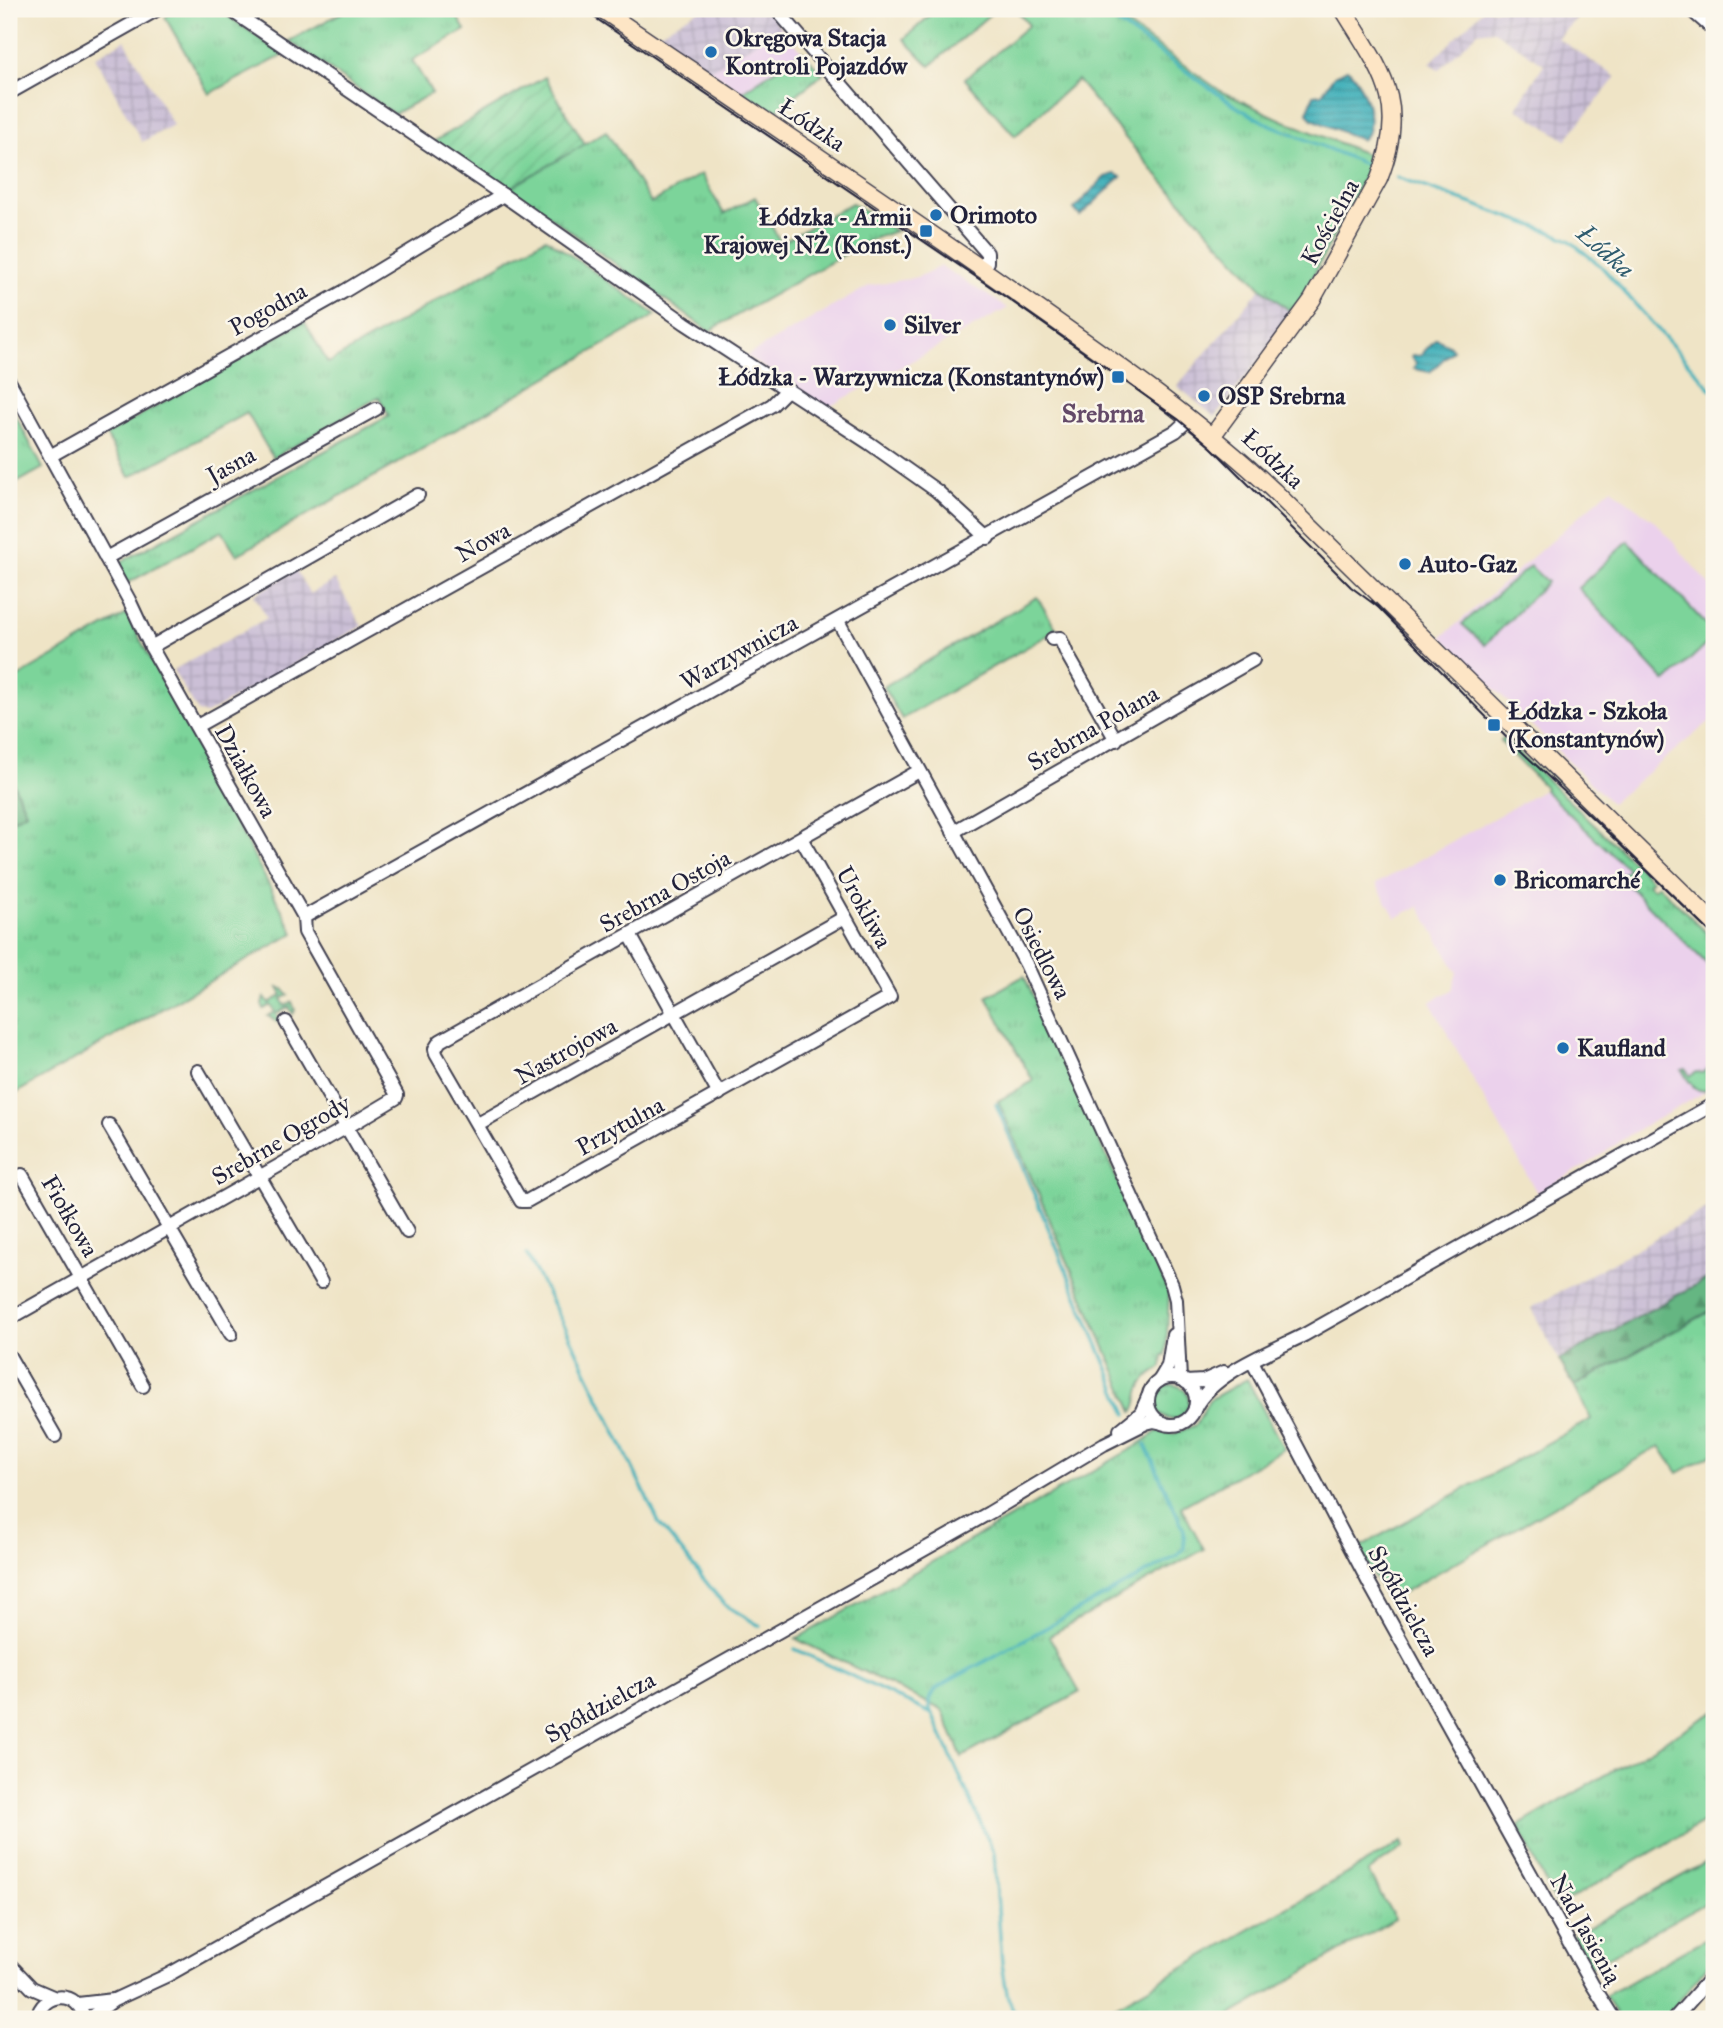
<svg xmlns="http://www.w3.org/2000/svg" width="1723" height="2028" viewBox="0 0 1723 2028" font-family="'IM FELL Great Primer',serif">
<defs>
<pattern id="industrial-grid" width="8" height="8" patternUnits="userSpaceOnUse" patternTransform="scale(1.75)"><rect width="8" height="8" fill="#cbbfd6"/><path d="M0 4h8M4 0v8" fill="none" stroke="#aea4b9"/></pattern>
<pattern id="grass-tufts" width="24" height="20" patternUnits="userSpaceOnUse" patternTransform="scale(1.75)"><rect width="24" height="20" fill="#7cd49a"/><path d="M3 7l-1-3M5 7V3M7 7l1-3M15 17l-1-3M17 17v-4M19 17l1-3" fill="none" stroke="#6bb686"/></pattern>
<pattern id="forest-firs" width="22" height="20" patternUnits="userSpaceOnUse" patternTransform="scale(1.75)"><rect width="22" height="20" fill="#65b682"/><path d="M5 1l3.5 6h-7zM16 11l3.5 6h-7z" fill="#53946c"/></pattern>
<pattern id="garden-furrows" width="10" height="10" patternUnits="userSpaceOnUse" patternTransform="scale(1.75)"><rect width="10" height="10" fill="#7cd49a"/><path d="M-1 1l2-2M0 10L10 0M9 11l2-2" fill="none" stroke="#6bb686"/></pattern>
<pattern id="water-rules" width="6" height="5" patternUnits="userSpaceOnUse" patternTransform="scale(1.75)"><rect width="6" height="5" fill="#40b0ba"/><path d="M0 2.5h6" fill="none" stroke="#358f98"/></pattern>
</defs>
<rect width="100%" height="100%" fill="#fbf7ec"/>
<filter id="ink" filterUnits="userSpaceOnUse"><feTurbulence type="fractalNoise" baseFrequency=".0143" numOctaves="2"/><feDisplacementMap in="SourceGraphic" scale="14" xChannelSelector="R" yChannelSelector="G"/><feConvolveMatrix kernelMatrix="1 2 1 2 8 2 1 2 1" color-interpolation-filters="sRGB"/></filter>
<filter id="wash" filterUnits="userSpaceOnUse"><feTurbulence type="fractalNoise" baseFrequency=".00686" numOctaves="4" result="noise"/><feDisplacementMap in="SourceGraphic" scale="28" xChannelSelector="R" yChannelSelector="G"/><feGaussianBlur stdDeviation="1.57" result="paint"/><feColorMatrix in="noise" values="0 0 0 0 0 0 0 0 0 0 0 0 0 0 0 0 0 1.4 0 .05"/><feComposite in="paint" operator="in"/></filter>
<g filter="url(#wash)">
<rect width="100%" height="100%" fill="#efe4c6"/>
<g fill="#ebd1ec">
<path d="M781,27L802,51L742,92L710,70Z"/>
<path d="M941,266L1008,308L827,408L746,356L869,286L918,277Z"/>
<path d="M1611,488L1658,524L1714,591V718L1611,803L1442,637Z"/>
<path d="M1544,790L1714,950V1087L1631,1134L1588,1164L1537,1193L1430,1002L1452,990L1457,972L1419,906L1396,918L1376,884Z"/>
</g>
<g fill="url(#industrial-grid)">
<path d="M701,9H765L781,27L710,70L657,34Z"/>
<path d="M1484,9H1586L1557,38L1616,77L1566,140L1516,108L1544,64L1493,30L1478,32L1439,70L1430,63Z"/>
<path d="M125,40L173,125L142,142L95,57Z"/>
<path d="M1261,288L1294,314L1215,417L1177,386Z"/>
<path d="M296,570L310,594L335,580L362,626L206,714L198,712L173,670L267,618L254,595Z"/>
<path d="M1714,1205V1275L1559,1360L1531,1308Z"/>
</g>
<g fill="url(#grass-tufts)" stroke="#4f7b6a" stroke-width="2">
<path d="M179,9H218L284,55L209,94L165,17Z"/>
<path d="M348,9H453L465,30L412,60L432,93L394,114L289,41Z"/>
<path d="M937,9H996L930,66L904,39Z"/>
<path d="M1015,9H1105L1222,92L1282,120L1374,157L1294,314L1261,288L1155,173L1077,80L1015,136L965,79L1029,25Z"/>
<path d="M802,51L823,74L774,112L742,92Z"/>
<path d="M606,131L651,203L701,174L724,214L755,197L781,243L852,203L895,231L870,240L709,331L510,188Z"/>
<path d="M546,238L656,315L237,555L222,531L126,584L119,563L389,416L379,397L273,458L247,413L130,477L106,435L304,321L328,363Z"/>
<path d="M9,403L43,468L9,487Z"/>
<path d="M1530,566L1547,582L1485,645L1462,624Z"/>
<path d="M1037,597L1057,630L902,719L883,687Z"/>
<path d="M127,614L294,933L9,1097V822L26,812L9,774V682Z"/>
<path d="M1511,731L1595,816L1507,735Z"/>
<path d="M1503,738L1652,880L1648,884L1653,889L1658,885L1714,940V971L1625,882L1620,875L1629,870L1544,790L1545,787L1500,741Z"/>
<path d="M1024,976L1169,1293L1166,1355H1163L1162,1367C1153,1374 1145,1377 1140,1389C1137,1397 1139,1404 1133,1412L998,1101L1033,1081L987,997Z"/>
<path d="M278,988L283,989L288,995L281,999L285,1006L292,1002L295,1010L293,1014L289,1007L276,1014L280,1021L277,1022L268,1016L275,1012L271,1005L264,1009L262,1004L264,997L269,1003L282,995Z"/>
<path d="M1714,1066V1087C1697,1097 1690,1084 1682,1070L1685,1069L1690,1076L1697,1072L1702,1073Z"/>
<path d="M1714,1309V1453L1678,1473L1660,1446L1388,1601L1358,1548L1591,1419L1574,1386Z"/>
<path d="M1247,1379L1284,1449L1181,1507L1204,1549L1049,1636L1080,1692L962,1757L942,1710L796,1639L1135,1447L1158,1431L1173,1434L1196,1425L1209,1400Z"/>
<circle cx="1172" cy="1402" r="17"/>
<path d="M1714,1712V1816L1557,1907L1518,1826Z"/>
<path d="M1402,1842L1404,1847L1368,1872L1395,1919L1224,2019H1093Z"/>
<path d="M1714,1858V1898L1588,1968L1573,1936Z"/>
<path d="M1714,1934V1957L1665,2019H1618L1605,1996Z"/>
</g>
<g fill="url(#forest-firs)" stroke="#446c5e" stroke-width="2">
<path d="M9,774L26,812L9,822Z"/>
<path d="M1714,1275V1309L1574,1386L1559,1360Z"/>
</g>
<path fill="url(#garden-furrows)" stroke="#4f7b6a" stroke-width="2" d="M545,77L585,144L510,188L433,142Z"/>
<path fill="#7cd49a" stroke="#4f7b6a" stroke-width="2" d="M1628,541L1714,633V637L1666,682L1578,588Z"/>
<g fill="url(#water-rules)" stroke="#31697a" stroke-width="2">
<path d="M1347,69C1362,79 1381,129 1361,140L1312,119L1307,112L1314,95L1322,94L1334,76Z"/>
<path d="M1115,174L1121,177L1080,216L1074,209L1105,177Z"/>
<path d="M1436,339L1449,345L1453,350L1430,372L1414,369L1416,363L1411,357L1412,355L1420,356Z"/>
</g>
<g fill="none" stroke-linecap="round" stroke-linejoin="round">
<g stroke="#40b0ba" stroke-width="3.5">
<path d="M1098,9L1237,107L1264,122L1372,167"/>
<path d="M1397,177L1551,232L1569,240L1601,266L1714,392"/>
<path d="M996,1104L1127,1414"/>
<path d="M527,1255L568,1333L659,1523L718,1597L725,1605L760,1626"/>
<path d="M795,1649L932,1714L994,1853L1002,1964L1007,1993L1016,2019"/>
<path d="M931,1712C926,1699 931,1694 940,1686L1177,1556L1184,1548V1530L1145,1444"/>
</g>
</g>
</g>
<g filter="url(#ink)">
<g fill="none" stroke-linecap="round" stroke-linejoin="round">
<g stroke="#413f50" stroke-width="16">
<g id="street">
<path d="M229,9L503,195L685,323L869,443L937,491L988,538"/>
<path d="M776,9L987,253V262L983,269"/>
<path d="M1690,9L1714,30"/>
<path d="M9,93L158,9"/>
<path d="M9,381L129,600L151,647L304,917L305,932L397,1095L396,1098L354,1123L9,1319"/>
<path d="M50,456L343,292L503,195"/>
<path d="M106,558L376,409"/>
<path d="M838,621L1026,964L1172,1285L1176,1300L1180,1379"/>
<path d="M1052,639L1060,638L1067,654L1116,740"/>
<path d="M151,647L418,495"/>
<path d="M197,726L772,405L787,390"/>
<path d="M953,832L1253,660"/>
<path d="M801,838L890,997L527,1201H521L436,1054L435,1049L440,1041L919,771"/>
<path d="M304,917L1176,431L1190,418"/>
<path d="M630,935L719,1094"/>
<path d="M286,1022L407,1232"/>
<path d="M198,1071L321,1282"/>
<path d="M478,1124L845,917"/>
<path d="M109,1125L231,1334"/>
<path d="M22,1175L143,1386"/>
<path d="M9,1356L55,1436"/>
<path d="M1252,1361L1369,1583L1592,1984L1614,2019"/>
<circle cx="1172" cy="1401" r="24"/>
<path d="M1159,1381L1168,1366L1173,1335"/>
<path d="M1186,1382L1203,1381L1224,1372"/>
<path d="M1195,1408C1212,1374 1270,1352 1304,1335L1714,1104"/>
<path d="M1120,1430L1141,1413L1148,1397"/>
<path d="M9,1964L32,1988L53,1997"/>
<path d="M78,2004L113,2000"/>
<path d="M37,2019C42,1990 80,1990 84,2019"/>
<path d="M88,2019L114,2000L168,1975L989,1513L1104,1444L1146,1423L1154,1421L1164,1423"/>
<path d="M1674,2019L1714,1974"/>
</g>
</g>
<g stroke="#413f50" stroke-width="19">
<g id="secondary">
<path d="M601,9C741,104 883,199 1022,297C1109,358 1196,418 1274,491L1714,923"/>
<path d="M1213,435L1312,300L1379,179C1409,102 1382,73 1343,9"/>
</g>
</g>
<use href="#street" stroke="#fff" stroke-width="12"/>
<use href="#secondary" stroke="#fde5c5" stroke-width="16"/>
<g stroke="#22223b" stroke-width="2">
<path d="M582,9L1004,296L1178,419L1210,446L1351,587L1378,607"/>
<path d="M1372,601L1505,736L1601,826L1714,936"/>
</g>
</g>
</g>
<g fill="#1f6fb2" stroke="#fbf7ec" stroke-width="2.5">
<circle cx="711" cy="52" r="7"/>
<circle cx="936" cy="215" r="7"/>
<rect x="919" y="224" width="14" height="14" rx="3.5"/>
<circle cx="890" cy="325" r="7"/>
<rect x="1111" y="370" width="14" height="14" rx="3.5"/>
<circle cx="1204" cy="396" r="7"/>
<circle cx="1405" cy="564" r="7"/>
<rect x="1487" y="718" width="14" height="14" rx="3.5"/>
<circle cx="1500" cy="880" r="7"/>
<circle cx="1563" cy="1048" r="7"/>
</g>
<g text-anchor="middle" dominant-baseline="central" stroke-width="5" stroke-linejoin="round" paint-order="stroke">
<g font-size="24" font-weight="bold" fill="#22223b" stroke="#fbf7ec" text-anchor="start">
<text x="725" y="38">Okręgowa Stacja<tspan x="725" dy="28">Kontroli Pojazdów</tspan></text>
<text x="950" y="215">Orimoto</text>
<text x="912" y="217" text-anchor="end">Łódzka - Armii<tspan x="912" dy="28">Krajowej NŻ (Konst.)</tspan></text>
<text x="904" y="325">Silver</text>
<text x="1104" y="377" text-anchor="end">Łódzka - Warzywnicza (Konstantynów)</text>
<text x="1218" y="396">OSP Srebrna</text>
<text x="1419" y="564">Auto-Gaz</text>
<text x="1508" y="711">Łódzka - Szkoła<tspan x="1508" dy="28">(Konstantynów)</tspan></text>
<text x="1514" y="880">Bricomarché</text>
<text x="1577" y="1048">Kaufland</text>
</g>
<g font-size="24" fill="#22223b" stroke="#fbf7ec">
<text transform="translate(812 125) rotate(34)">Łódzka</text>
<text transform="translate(1330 222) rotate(-61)">Kościelna</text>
<text transform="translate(268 309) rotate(-29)">Pogodna</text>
<text transform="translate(1273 459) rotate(43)">Łódzka</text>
<text transform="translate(231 465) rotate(-29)">Jasna</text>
<text transform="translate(483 542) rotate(-29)">Nowa</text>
<text transform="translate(739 652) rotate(-29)">Warzywnicza</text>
<text transform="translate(1093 728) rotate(-30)">Srebrna Polana</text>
<text transform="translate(246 771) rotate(61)">Działkowa</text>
<text transform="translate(665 891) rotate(-29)">Srebrna Ostoja</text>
<text transform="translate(864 907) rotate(61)">Urokliwa</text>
<text transform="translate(1042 953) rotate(63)">Osiedlowa</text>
<text transform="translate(566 1051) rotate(-29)">Nastrojowa</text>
<text transform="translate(620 1126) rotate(-29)">Przytulna</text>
<text transform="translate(281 1140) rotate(-30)">Srebrne Ogrody</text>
<text transform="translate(70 1216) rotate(60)">Fiołkowa</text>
<text transform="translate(1404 1601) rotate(61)">Spółdzielcza</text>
<text transform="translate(600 1707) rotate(-29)">Spółdzielcza</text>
<text transform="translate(1586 1929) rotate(61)">Nad Jasienią</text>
</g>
<g font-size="26" font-style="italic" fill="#2e5b6e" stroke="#fbf7ec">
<text transform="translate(1606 251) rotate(41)">Łódka</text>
</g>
<g font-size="26" font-weight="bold" fill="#644a68" stroke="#fbf7ec">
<text x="1103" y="413">Srebrna</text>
</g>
</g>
<rect width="1723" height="2028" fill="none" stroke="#fbf7ec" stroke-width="35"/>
</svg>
